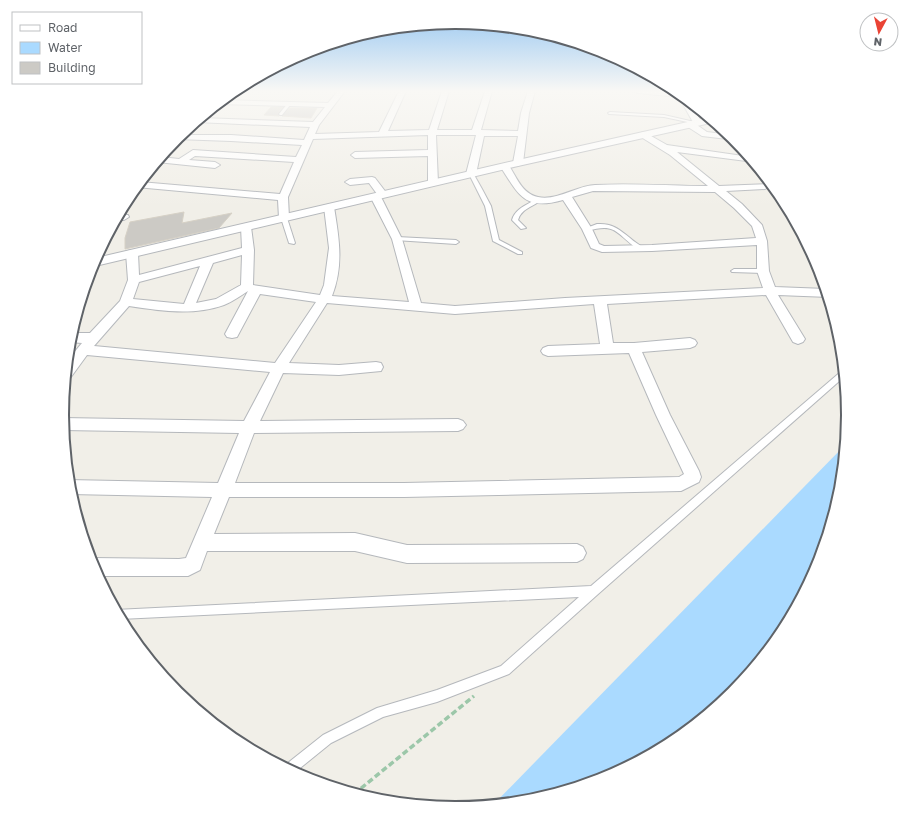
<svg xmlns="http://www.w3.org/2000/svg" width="911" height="831" viewBox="0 0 911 831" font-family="'Golos Text',sans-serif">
<rect width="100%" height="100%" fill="#f1efe8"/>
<path fill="#aadaff" d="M846,444L841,492L819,566L783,634L734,694L674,743L606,779L532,801L493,805Z"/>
<g fill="#cccac5" stroke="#d6d1c6">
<path d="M271,107H283L278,113L279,116L264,115Z"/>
<path d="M290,108H317L311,118L282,116Z"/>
<path d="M184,212L182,223L232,213L219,228L125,249V238L130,222Z"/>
</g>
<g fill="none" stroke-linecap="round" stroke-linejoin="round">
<g stroke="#b5b8bc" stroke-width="2">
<g id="service">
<path d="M288,103L291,104L282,115H280L279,114Z"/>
<path d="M610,112L664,115L699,123L697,124L664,117L609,114L608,113Z"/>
<path d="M469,173H473L482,189L491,206L499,240L522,252V254H518L493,241L485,206L469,174Z"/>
<path d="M535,200L540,201C532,207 521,209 518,220L526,228L521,229L512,220C515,209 526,205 535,200Z"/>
<path d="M284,216L287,218L295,243L294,244L289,243L281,218Z"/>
<path d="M597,224C612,223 619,229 630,238C634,242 639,244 643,248L640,250L638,249C616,234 617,222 587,231L584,229Z"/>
<path d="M397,237L456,240L459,242L456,244L395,240L394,239Z"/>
<path d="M734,269H763L766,271L763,273L732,272L731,271Z"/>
<path d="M844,369L845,376L597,595L509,674L437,702L383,717L331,743L294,773L283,767L284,766L323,735L377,708L437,690L501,666L579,597L120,619L115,610L591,586Z"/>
</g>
</g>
<g stroke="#b5b8bc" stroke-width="2">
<g id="minor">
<path d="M338,91H345L319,125L315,134L379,132L399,91H406L388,131L429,130L442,91H449L437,130H472L485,91H492L481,130L518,131L521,113L528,91H535L529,113L523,163L518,166L513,163L518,136H484L476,174L474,176H468L466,174L476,135H436L438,183L433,186L428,183V156L355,158L351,155L355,152L428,150V135L313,139L288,197L289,218L284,221L279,218L278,200L136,187L140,182L280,194L294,162L195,156L189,160L215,162L220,165L215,168L157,162L161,157L179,159L193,150L296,157L302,145L231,141L176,139L181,135H231L304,140L310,127L196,122L201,118L313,122L325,107L218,104L223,100L328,103Z"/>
<path d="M634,91L679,92L688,100L702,123L697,125L707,132L731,135L736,140L702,136L688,127V123L694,124L679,97L638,93Z"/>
<path d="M644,132L667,145L750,157L754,162L677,152L719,186L768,184L770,186L765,189L726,191L742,204L762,225L767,241L769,271L775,287L826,289L829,297L778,295L805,339L803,342L798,344L793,342L766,295L607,304L613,343H634L690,338L695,340L697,343L695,346L690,348L642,352L670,415L699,471L701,477L699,482L681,491L404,497H229L214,534L355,533L407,545L577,544L583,547L586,553L583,559L577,562L407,563L355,551H207L200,570L188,576H97L90,559L92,558L179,559L186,558L212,497L70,494L68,480L218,483L239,433L63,430L62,418L244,421L270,372L87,355L71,377L66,378L67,361L82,343L69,342L71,333H90L120,301L128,280L126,253L128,251L132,250L138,253L139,275L242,248L241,227L246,224L251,227L254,250L253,285L320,295L324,285L329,248L324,207L329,204L334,207C339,238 344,265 332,296L409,302L392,239L370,196L372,194H377L369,183L350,185L345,182L350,179L372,177L375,178L388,195L386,197H381L402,239L421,303L455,306L565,298L763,288L757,271V245L652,251L602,252L591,248L582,229L563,200C524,211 519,195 500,166L502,164H508C516,176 522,194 538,197C557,201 576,186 595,185C632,183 670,186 708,186L670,155L641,137L640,135L641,133ZM593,191L715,192L734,208L752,226L756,238L652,245L604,246L599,244L592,229L572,197ZM242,255L241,285L216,299L196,303L213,263ZM200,266L184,304L133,299L139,282ZM248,291L225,334L227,337L232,338L237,337L260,294L316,302L275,363L94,346L129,306C161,311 193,316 224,305C232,302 240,296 248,291ZM327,303L455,314L594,304L600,344L548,346L543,348L541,351L543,354L548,356L629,353L656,415L684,474L679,477L404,483H235L254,433L458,431L463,429L466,425L463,421L458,419L260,421L283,373L339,375L381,371L383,367L381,363L376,362L339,365L289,363Z"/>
<path d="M119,214L128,215L129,217L124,220H116Z"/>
<path d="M808,244L813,254L808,253L803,247Z"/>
</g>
</g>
<g stroke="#b5b8bc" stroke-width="2">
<path id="tertiary" d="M710,117L715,122L518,166L91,267L96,258L518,160Z"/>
</g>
<path stroke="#9cc7a9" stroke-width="3.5" stroke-dasharray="6 3" stroke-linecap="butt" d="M354,794L474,696"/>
<use href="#service" fill="#fff" fill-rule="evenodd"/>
<use href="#minor" fill="#fff" fill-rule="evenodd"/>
<use href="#tertiary" fill="#fff" fill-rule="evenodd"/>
</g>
<linearGradient id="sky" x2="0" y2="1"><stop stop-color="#8fc3f1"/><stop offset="0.44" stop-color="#f9f8f5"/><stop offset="1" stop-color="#f9f8f5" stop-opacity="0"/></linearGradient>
<rect width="911" height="207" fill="url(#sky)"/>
<path d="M0 0H911V831H0ZM69 415a386 386 0 1 1 772 0a386 386 0 1 1-772 0Z" fill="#fff" fill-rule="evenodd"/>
<path fill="none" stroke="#5f6368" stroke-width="2" d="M69 415a386 386 0 1 1 772 0a386 386 0 1 1-772 0Z"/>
<rect x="12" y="12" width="130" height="72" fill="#ffffff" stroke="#bfc1c3"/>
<rect x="20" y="25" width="20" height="6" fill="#ffffff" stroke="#bfc1c3"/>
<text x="48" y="32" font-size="12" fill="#5f6368">Road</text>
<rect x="20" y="42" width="20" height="12" fill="#aadaff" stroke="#bfc1c3"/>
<text x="48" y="52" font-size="12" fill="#5f6368">Water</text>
<rect x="20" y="62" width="20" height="12" fill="#cccac5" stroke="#bfc1c3"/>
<text x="48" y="72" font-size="12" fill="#5f6368">Building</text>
<g transform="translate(879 32) rotate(187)"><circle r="19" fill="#ffffff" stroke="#bfc1c3"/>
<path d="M0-3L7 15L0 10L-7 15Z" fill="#ea4335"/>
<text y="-6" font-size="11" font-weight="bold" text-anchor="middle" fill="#5f6368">N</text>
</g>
</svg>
